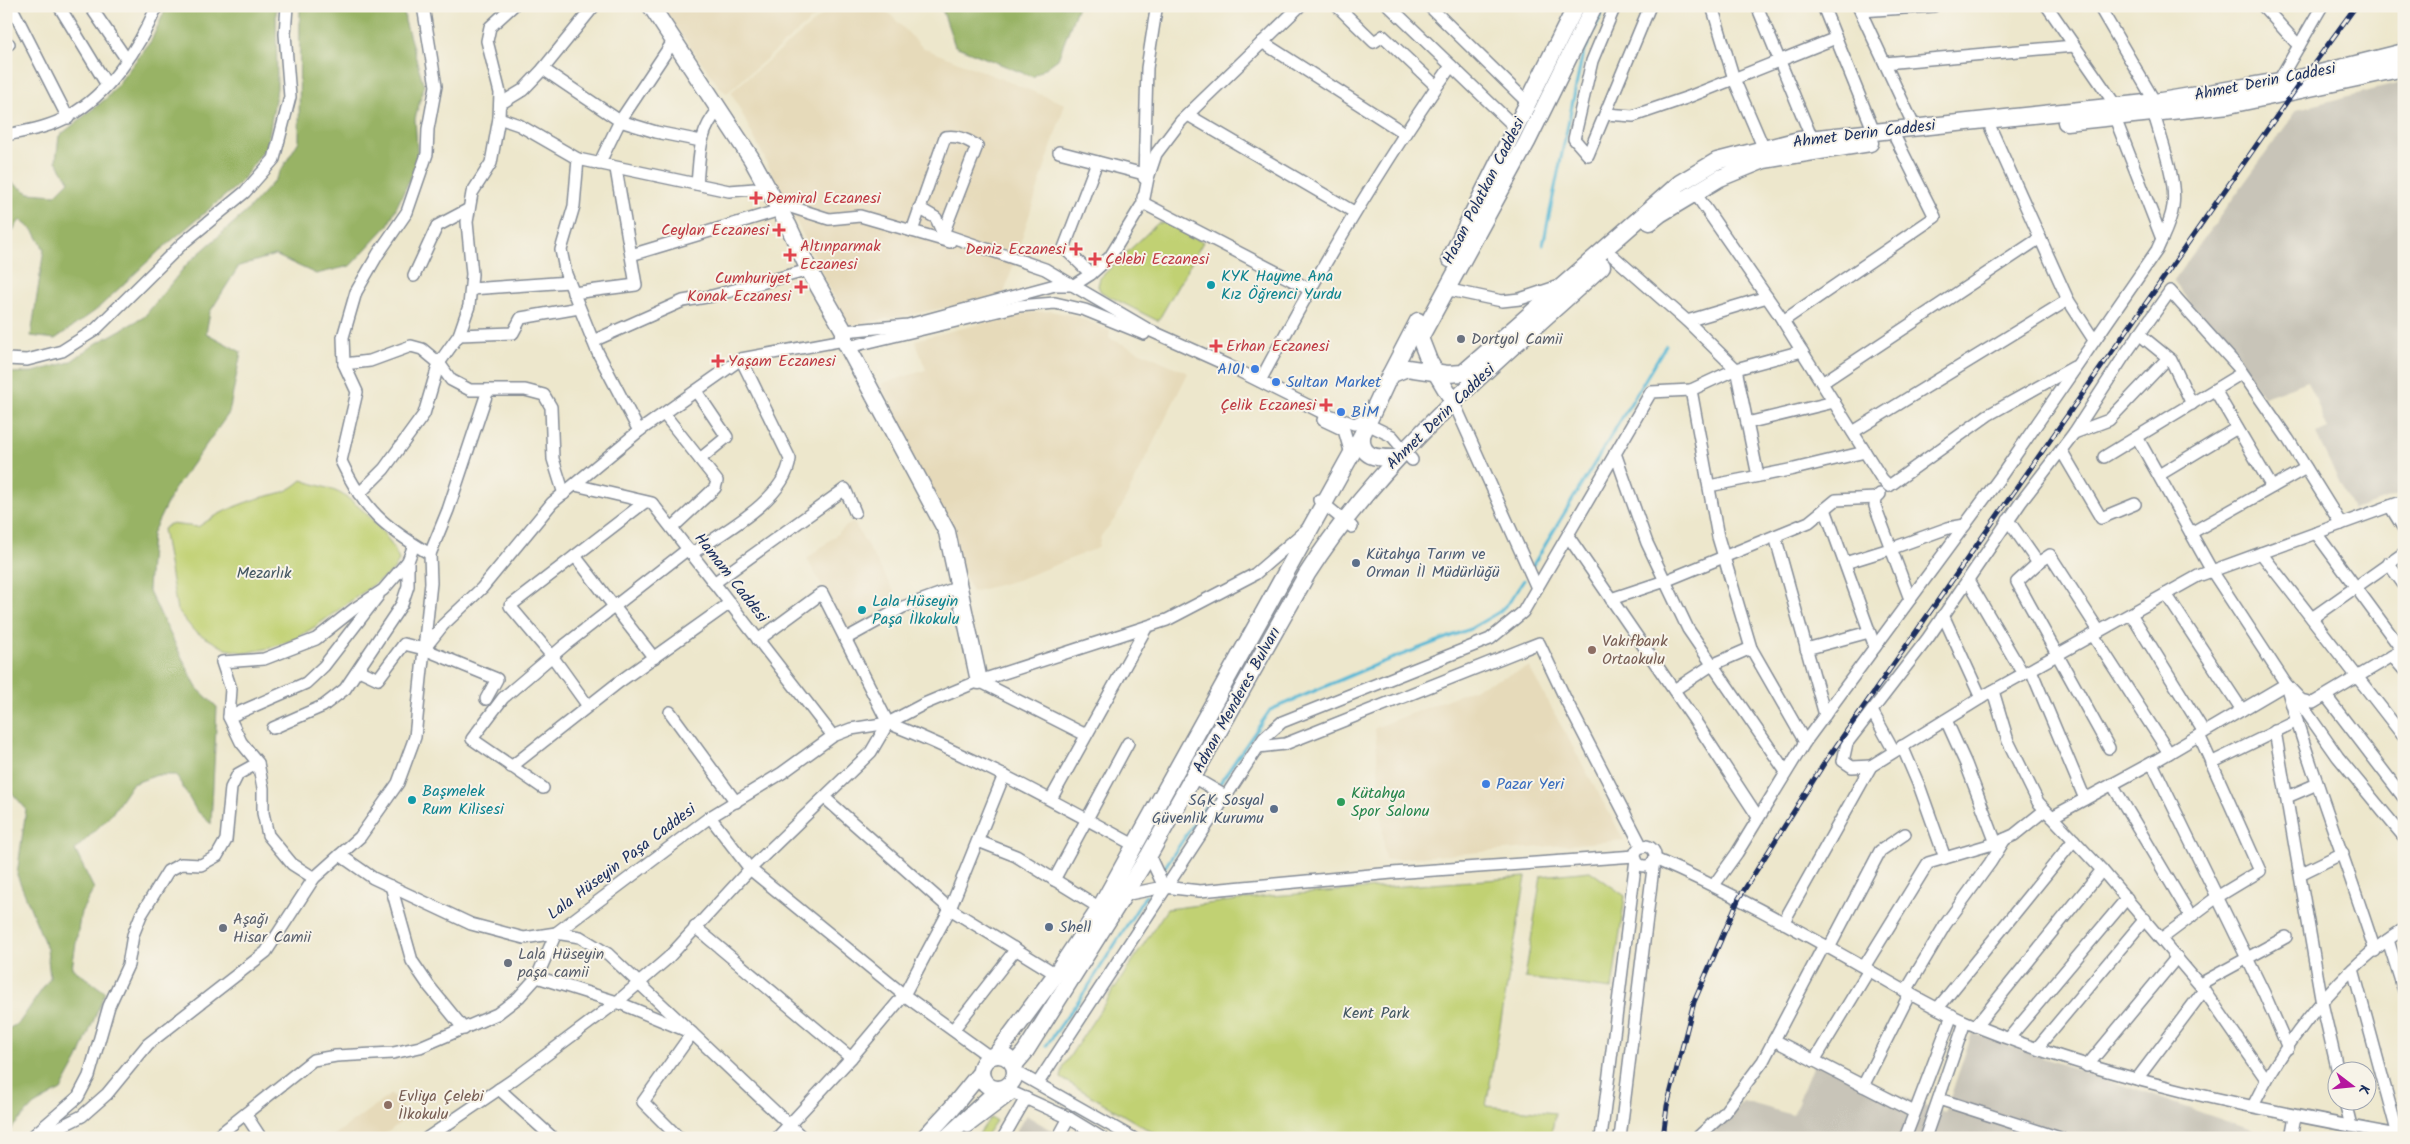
<svg xmlns="http://www.w3.org/2000/svg" width="2410" height="1144" viewBox="0 0 2410 1144" font-family="Kalam,sans-serif">
<rect width="100%" height="100%" fill="#f7f3e8"/>
<filter id="ink" filterUnits="userSpaceOnUse"><feTurbulence type="fractalNoise" baseFrequency=".02" numOctaves="2"/><feDisplacementMap in="SourceGraphic" scale="10" xChannelSelector="R" yChannelSelector="G"/><feConvolveMatrix kernelMatrix="1 2 1 2 8 2 1 2 1" color-interpolation-filters="sRGB"/></filter>
<filter id="wash" filterUnits="userSpaceOnUse"><feTurbulence type="fractalNoise" baseFrequency=".0096" numOctaves="4" result="noise"/><feDisplacementMap in="SourceGraphic" scale="20" xChannelSelector="R" yChannelSelector="G"/><feGaussianBlur stdDeviation="1.12" result="paint"/><feColorMatrix in="noise" values="0 0 0 0 0 0 0 0 0 0 0 0 0 0 0 0 0 1.4 0 .05"/><feComposite in="paint" operator="in"/></filter>
<g filter="url(#wash)">
<rect width="100%" height="100%" fill="#ede7cc"/>
<g fill="#e6daba">
<path d="M661,6H827L727,93L720,88Z"/>
<path d="M833,6H882L923,48L1065,104L1003,297L849,326L731,92Z"/>
<path d="M1051,311L1079,317L1110,331L1109,338L1188,373L1117,516L1101,536L1098,548L1017,580L972,592L881,384L926,370L915,340L1024,313Z"/>
<path d="M853,521L903,607L850,636L807,559Z"/>
<path d="M1529,667L1624,840L1385,860L1375,728Z"/>
<path d="M391,1094L409,1116L380,1138H334L333,1136Z"/>
</g>
<g fill="#c8c4b8">
<path d="M2404,82V493L2353,510L2316,434L2328,429L2308,381L2264,397L2173,281L2298,109Z"/>
<path d="M1972,1033L2272,1137L2271,1138H1708L1743,1101L1793,1115L1814,1062L1945,1113Z"/>
<path d="M1026,1115L1064,1138H1012Z"/>
</g>
<g fill="#c1d173" stroke="#6e8068">
<path d="M1158,223H1165L1203,242L1158,321L1101,292L1098,286L1100,278Z"/>
<path d="M302,480C315,485 332,488 343,495C365,509 390,536 399,560L394,570L316,626L295,639L270,648L245,653L226,649L194,631L177,610L163,529L170,524L198,527C215,515 232,507 253,500C274,493 284,496 302,480Z"/>
<path d="M1590,871L1625,896L1612,989L1525,978L1541,876Z"/>
<path d="M1526,877L1486,1106L1555,1113L1551,1138H1162L1061,1078L1064,1065L1167,909L1270,896Z"/>
<path d="M990,1118L996,1121L984,1138H976Z"/>
</g>
<g fill="#98b365" stroke="#5a7162">
<path d="M167,6H276L277,88L267,146L239,184L159,251L95,311L55,339L31,336L44,249L34,231L20,220L6,240V179L29,193L55,195L69,181L56,161L59,136L108,97L151,41Z"/>
<path d="M300,6H404L405,21L424,86L415,119L418,162L388,225L350,266L316,274L275,255L239,266L210,312L206,333L241,352L229,413L173,491L152,534L148,589L197,688L217,707L211,824L196,810L176,775H157L132,784L111,815L75,850L94,889L81,912L72,968L105,992L78,1059L61,1090L34,1105L6,1134V1030L19,1023L50,978L47,949L17,875L26,809L6,786V373L33,372L70,362L97,343L144,317L187,264L245,213L275,180L299,141Z"/>
<path d="M941,6H1078L1058,59L1033,77L955,46Z"/>
</g>
<g fill="none" stroke-linecap="round" stroke-linejoin="round">
<g stroke="#57b8d5" stroke-width="3">
<path d="M1543,245L1582,57L1605,6"/>
<path d="M1533,565L1666,345"/>
<path d="M1220,783L1270,710L1375,665L1470,629L1499,612L1510,601L1524,580"/>
<path d="M1163,870L1211,798"/>
<path d="M1046,1046L1088,987L1146,895"/>
</g>
</g>
</g>
<g filter="url(#ink)">
<g fill="none" stroke-linecap="round" stroke-linejoin="round">
<g stroke="#848b95" stroke-width="14">
<g id="street">
<path d="M11,6L68,118"/>
<path d="M59,6L107,85"/>
<path d="M90,6L127,60"/>
<path d="M423,6L436,86L428,129L427,154L407,212L378,254L356,292L343,337L344,364L357,392L341,461C364,510 384,527 430,554L431,583L424,649"/>
<path d="M1337,6L1374,42L1383,36L1436,86"/>
<path d="M1389,6L1516,128"/>
<path d="M1429,6L1528,103"/>
<path d="M1615,6L1592,61L1574,139L1588,155L1650,6"/>
<path d="M1712,6L1734,79L1764,149"/>
<path d="M1757,6L1812,139"/>
<path d="M1823,6L1874,132"/>
<path d="M1858,6L1915,128"/>
<path d="M2047,6L2116,106"/>
<path d="M2263,6L2299,46"/>
<path d="M1861,11L1934,6"/>
<path d="M1262,42L1404,133"/>
<path d="M6,45L9,44"/>
<path d="M1885,63L2074,46"/>
<path d="M543,69L620,121L656,132L701,141"/>
<path d="M2278,82L2322,6"/>
<path d="M500,104L523,90L543,69L594,6"/>
<path d="M1606,114L1633,116L1686,98L1836,38"/>
<path d="M1188,115L1354,212"/>
<path d="M499,118L519,125L578,159L729,191L768,188"/>
<path d="M2115,118L2162,239"/>
<path d="M1991,129L2068,300L2094,340"/>
<path d="M6,135C26,131 51,127 69,116C109,94 139,48 157,6"/>
<path d="M1059,152L1144,174"/>
<path d="M578,159L574,206L561,250L566,274L597,351L639,431"/>
<path d="M599,164L620,121L674,40"/>
<path d="M1144,178L1147,68L1156,10L1158,6"/>
<path d="M697,184C700,154 698,133 719,109"/>
<path d="M1695,193L1778,313L1882,479L1889,486L1988,415L2074,367"/>
<path d="M1143,197V203L1309,289"/>
<path d="M775,202L829,219L860,216L950,242"/>
<path d="M919,208L936,218L943,234L942,238"/>
<path d="M912,231L945,137C957,135 966,139 977,146L943,234L1045,269L1149,330L1227,365L1321,412L1354,424L1370,418"/>
<path d="M631,255L780,210"/>
<path d="M1613,256L1687,321L1736,369L1802,351"/>
<path d="M1091,274L1064,248L1097,162"/>
<path d="M414,276L437,226L469,209"/>
<path d="M471,289L569,282"/>
<path d="M1445,289L1502,301L1520,299L1559,286"/>
<path d="M573,293L636,285L616,169"/>
<path d="M1687,321L1767,297"/>
<path d="M1783,321L1935,217L1896,139"/>
<path d="M844,331L908,325L1055,285H1074L1091,274L1110,257L1143,203L1148,178L1156,154L1181,121L1300,6"/>
<path d="M2139,334L2171,360L2192,404"/>
<path d="M459,335L513,333L521,318L579,308"/>
<path d="M593,341L683,301L712,296L809,270"/>
<path d="M848,347L1019,306L1055,303L1085,310L1144,334"/>
<path d="M6,359L27,360L62,351L95,330L183,243L245,192L274,159L290,97L285,34L287,6"/>
<path d="M344,364L370,361L411,346L422,349L439,363L451,380L470,390H525L544,395L551,407L553,459L564,494"/>
<path d="M1260,381C1318,272 1380,167 1451,66"/>
<path d="M1822,383L2040,238"/>
<path d="M2215,390L2272,487"/>
<path d="M696,391L727,437L700,459"/>
<path d="M1454,403L1537,588"/>
<path d="M664,414L717,481L715,488L672,528"/>
<path d="M1323,420L1344,430L1351,454"/>
<path d="M1361,421L1392,436L1412,460"/>
<path d="M1747,423L1834,402"/>
<path d="M1853,432L2068,300"/>
<path d="M2074,433L2109,420L2168,358"/>
<path d="M2137,437L2212,571L2286,684L2301,700L2313,703L2404,649"/>
<path d="M2061,450L2101,518L2135,504"/>
<path d="M1615,453L1647,543L1688,629L1786,772"/>
<path d="M2104,457L2242,373"/>
<path d="M2159,475L2237,428"/>
<path d="M1758,476L1736,369L1691,390L1718,537L1751,648L1805,742"/>
<path d="M575,485L652,503L833,736"/>
<path d="M1709,486L1794,469L1865,452"/>
<path d="M359,494L384,469L424,414L439,363L459,335L469,306L472,274L467,222L472,193L491,163L499,118L500,93L487,41L490,27L513,6"/>
<path d="M1880,494L1876,498L1875,506L1910,599"/>
<path d="M1319,500L1352,527"/>
<path d="M2390,506L2404,529"/>
<path d="M1825,509L1875,647"/>
<path d="M2008,520L2038,563L2050,555L2099,631"/>
<path d="M2191,533L2306,468"/>
<path d="M2316,533L2402,650"/>
<path d="M1568,536L1697,724L1758,817"/>
<path d="M1775,536L1825,715"/>
<path d="M2261,553L2404,737"/>
<path d="M430,554L448,510L488,390"/>
<path d="M691,554C723,532 785,500 790,459L741,359"/>
<path d="M575,556L654,658"/>
<path d="M1845,563L1890,549L1948,528L1965,525"/>
<path d="M2038,563L2017,582L2109,748"/>
<path d="M2388,563L2404,585"/>
<path d="M1968,580L2023,674"/>
<path d="M714,583L845,489L855,512"/>
<path d="M2166,594L2242,710"/>
<path d="M1611,599L1665,581L1809,522L1836,500L1876,498"/>
<path d="M2131,614L2204,732"/>
<path d="M1943,615L1981,698"/>
<path d="M2312,618L2404,553"/>
<path d="M2093,635L2169,753"/>
<path d="M845,639L903,607L959,587"/>
<path d="M758,640L822,593L888,723"/>
<path d="M1806,649L1869,632"/>
<path d="M2392,656L2404,670"/>
<path d="M359,670L378,679L404,644L424,649L497,679L486,699"/>
<path d="M2031,670L2085,799"/>
<path d="M979,681L1086,735"/>
<path d="M2287,688C2312,777 2347,863 2375,951"/>
<path d="M1674,690L1712,665L1751,648"/>
<path d="M1993,691L2008,741L2038,802L2102,870L2204,990L2266,1079"/>
<path d="M2326,696L2404,798"/>
<path d="M2296,697L2338,757L2404,837"/>
<path d="M588,706L552,656L510,606L645,502"/>
<path d="M1872,711L1894,751"/>
<path d="M670,712L736,802"/>
<path d="M229,717L306,683L324,666L378,596"/>
<path d="M1946,720L1966,764L1996,843"/>
<path d="M888,723C974,757 1053,801 1134,845"/>
<path d="M273,728L323,706L345,689L402,604L408,586V561"/>
<path d="M2275,731L2322,1003L2338,1072"/>
<path d="M1902,746L1920,788L1945,858"/>
<path d="M1258,747L1285,744L1539,643L1566,700L1642,847"/>
<path d="M2152,763L2264,993L2288,1048"/>
<path d="M2211,763L2297,721"/>
<path d="M1871,766L1852,767L1843,761L1847,743L1928,638L2021,502L2074,433L2124,356L2170,291L2239,368L2288,439L2341,524"/>
<path d="M511,767L619,682L730,603"/>
<path d="M1193,777L1227,797"/>
<path d="M2112,784L2191,917"/>
<path d="M543,788L472,739L503,698L565,645L688,549"/>
<path d="M2287,797L2317,784"/>
<path d="M825,798L950,909L1056,974"/>
<path d="M1051,799L1146,628"/>
<path d="M710,817L750,869L904,995L990,1057"/>
<path d="M2052,817L2157,760L2286,684"/>
<path d="M978,841L1016,856L1100,908"/>
<circle cx="1645" cy="856" r="10"/>
<path d="M340,855L373,878L471,924L524,938L556,933L710,817L782,773L833,736L851,729L888,723"/>
<path d="M1149,855L1164,887"/>
<path d="M1655,859C1727,890 1794,928 1863,967C1897,986 1930,1007 1966,1022C2105,1080 2256,1109 2404,1136"/>
<path d="M2300,874L2343,853"/>
<path d="M314,878L292,864L268,835L263,813V788L258,763L241,742L229,717L231,689L222,662L264,659L316,639L354,609L383,590L408,561L414,545"/>
<path d="M1054,880L1128,743"/>
<path d="M1714,885L1737,853L1805,742L2001,476L2157,250C2163,236 2171,222 2173,206C2177,180 2161,140 2154,114L2155,102L2099,6"/>
<path d="M391,886L412,961L429,986L464,1029"/>
<path d="M1124,895L1164,887L1200,891L1392,873L1635,856"/>
<path d="M1783,923L1871,766L1989,693L2198,576L2404,501"/>
<path d="M695,927L851,1058"/>
<path d="M2161,939L2217,897L2260,871L2199,735"/>
<path d="M2388,940L2404,991"/>
<path d="M1829,948L1880,851L1905,834"/>
<path d="M1864,967L1928,863L1996,843L2014,835L2045,810"/>
<path d="M2353,969L2398,1135"/>
<path d="M537,977L617,1002L692,1033L803,1138"/>
<path d="M2200,984L2286,937"/>
<path d="M1906,991L1945,925L1990,863L2005,839"/>
<path d="M1938,1008L2074,840"/>
<path d="M1976,1026L2102,870"/>
<path d="M953,1030L1016,949"/>
<path d="M2009,1038L2127,898"/>
<path d="M1774,1040L1914,1112"/>
<path d="M2037,1048L2145,919"/>
<path d="M1814,1061L1869,970"/>
<path d="M2087,1066L2177,957"/>
<path d="M1015,1071L1133,1138"/>
<path d="M2137,1079L2204,990"/>
<path d="M1038,1083L1264,738L1282,722L1490,639L1523,612L1651,392L1691,390"/>
<path d="M1863,1086L1910,993"/>
<path d="M1003,1088L1069,1118L1102,1138"/>
<path d="M499,1089L553,1138"/>
<path d="M1939,1099L2060,1138"/>
<path d="M2345,1102L2351,1126"/>
<path d="M2253,1106C2283,1043 2343,966 2404,929"/>
<path d="M246,1115L261,1138"/>
<path d="M968,1127L1013,1093"/>
<path d="M34,1135L78,1097L89,1076L109,1006L128,965L133,935L141,915L168,871L181,864L201,865L217,856L226,840L231,788L238,774L258,763"/>
<path d="M38,1138L82,1116L107,1094L148,1044L266,952L314,878L360,837L398,783L415,737L424,649L443,625L482,588L552,503L639,431L741,359L844,340"/>
<path d="M215,1138L313,1060L336,1056L393,1053L420,1047L497,1014L519,997L537,977L556,933L580,937L608,954L692,1033L643,1102L679,1138"/>
<path d="M427,1138L514,1079L617,1002L668,958L750,869L871,752L888,723L924,704L979,681L1167,620L1255,574L1306,530"/>
<path d="M777,1138L851,1058L904,995L950,909L1004,775"/>
<path d="M1003,1138L1026,1098"/>
<path d="M1058,1138L1069,1118"/>
<path d="M1601,1138L1636,859"/>
<path d="M1620,1138L1654,860"/>
<path d="M1697,1138L1724,1113L1763,1061L1824,945"/>
<path d="M1905,1138L1952,1015"/>
<path d="M1925,1138L1965,1022"/>
<path d="M2291,1138L2295,1116"/>
</g>
</g>
<g stroke="#848b95" stroke-width="19">
<g id="secondary">
<path d="M651,6L751,158L788,225L809,270L844,331V340L947,532L979,681"/>
<path d="M2066,122L2229,105L2404,68"/>
<path d="M1650,222L1660,214L1720,178L1764,160L1870,143"/>
<path d="M1450,259L1576,6"/>
<path d="M1390,375L1418,321"/>
<path d="M1454,403L1429,361L1420,338L1527,142L1594,6"/>
<path d="M1362,435C1360,459 1378,458 1396,458"/>
<path d="M996,1055L1056,974L1100,908L1362,435L1390,375L1407,368L1447,374L1463,373L1680,183L1717,161L1799,140L2155,102L2304,77L2404,52"/>
<circle cx="998" cy="1072" r="17"/>
<path d="M1014,1065L1025,1052L1149,855L1307,574C1383,454 1498,361 1602,266"/>
<path d="M924,1138L951,1109L981,1072"/>
<path d="M946,1138L999,1089"/>
</g>
</g>
<use href="#street" stroke="#fff" stroke-width="11"/>
<use href="#secondary" stroke="#fff" stroke-width="16"/>
<g stroke="#1b2f5e" stroke-width="5">
<path id="rail" d="M1663,1138L1667,1106L1694,1002L1739,898L1825,762L2295,90L2356,6"/>
</g>
<use href="#rail" stroke="#f7f3e8" stroke-width="3" stroke-dasharray="9" stroke-linecap="butt"/>
</g>
</g>
<g fill="#e0444e" stroke="#f7f3e8" stroke-width="2">
<path d="M753.5 190.5h5v5h5v5h-5v5h-5v-5h-5v-5h5z"/>
<path d="M776.5 222.5h5v5h5v5h-5v5h-5v-5h-5v-5h5z"/>
<path d="M1073.5 241.5h5v5h5v5h-5v5h-5v-5h-5v-5h5z"/>
<path d="M787.5 247.5h5v5h5v5h-5v5h-5v-5h-5v-5h5z"/>
<path d="M1092.5 251.5h5v5h5v5h-5v5h-5v-5h-5v-5h5z"/>
<path d="M798.5 279.5h5v5h5v5h-5v5h-5v-5h-5v-5h5z"/>
<path d="M1213.5 338.5h5v5h5v5h-5v5h-5v-5h-5v-5h5z"/>
<path d="M715.5 353.5h5v5h5v5h-5v5h-5v-5h-5v-5h5z"/>
<path d="M1323.5 397.5h5v5h5v5h-5v5h-5v-5h-5v-5h5z"/>
</g>
<g fill="#0f9aa8" stroke="#f7f3e8" stroke-width="2">
<circle cx="1211" cy="285" r="5"/>
<circle cx="862" cy="610" r="5"/>
<circle cx="412" cy="800" r="5"/>
</g>
<g fill="#6b7280" stroke="#f7f3e8" stroke-width="2">
<circle cx="1461" cy="339" r="5"/>
<circle cx="223" cy="928" r="5"/>
<circle cx="508" cy="963" r="5"/>
</g>
<g fill="#3f7fe0" stroke="#f7f3e8" stroke-width="2">
<circle cx="1255" cy="369" r="5"/>
<circle cx="1276" cy="382" r="5"/>
<circle cx="1341" cy="412" r="5"/>
<circle cx="1486" cy="784" r="5"/>
</g>
<g fill="#5c6f8a" stroke="#f7f3e8" stroke-width="2">
<circle cx="1356" cy="563" r="5"/>
<circle cx="1274" cy="809" r="5"/>
<circle cx="1049" cy="927" r="5"/>
</g>
<g fill="#8d6e63" stroke="#f7f3e8" stroke-width="2">
<circle cx="1592" cy="650" r="5"/>
<circle cx="388" cy="1105" r="5"/>
</g>
<circle fill="#2e9e5b" stroke="#f7f3e8" stroke-width="2" cx="1341" cy="802" r="5"/>
<g text-anchor="middle" dominant-baseline="central" stroke-width="4" stroke-linejoin="round" paint-order="stroke">
<g font-size="16" fill="#1b2f5e" stroke="#f7f3e8">
<text transform="translate(2265 82) rotate(-11)">Ahmet Derin Caddesi</text>
<text transform="translate(1864 134) rotate(-7)">Ahmet Derin Caddesi</text>
<text transform="translate(1484 191) rotate(-63)">Hasan Polatkan Caddesi</text>
<text transform="translate(1441 417) rotate(-44)">Ahmet Derin Caddesi</text>
<text transform="translate(731 578) rotate(52)">Hamam Caddesi</text>
<text transform="translate(1237 700) rotate(-61)">Adnan Menderes Bulvarı</text>
<text transform="translate(622 862) rotate(-37)">Lala Hüseyin Paşa Caddesi</text>
</g>
<g font-size="16" fill="#be3a42" stroke="#f7f3e8" text-anchor="start">
<text x="766" y="198">Demiral Eczanesi</text>
<text x="769" y="230" text-anchor="end">Ceylan Eczanesi</text>
<text x="800" y="246">Altınparmak<tspan x="800" dy="18">Eczanesi</tspan></text>
<text x="1066" y="249" text-anchor="end">Deniz Eczanesi</text>
<text x="1105" y="259">Çelebi Eczanesi</text>
<text x="791" y="278" text-anchor="end">Cumhuriyet<tspan x="791" dy="18">Konak Eczanesi</tspan></text>
<text x="1226" y="346">Erhan Eczanesi</text>
<text x="728" y="361">Yaşam Eczanesi</text>
<text x="1316" y="405" text-anchor="end">Çelik Eczanesi</text>
</g>
<g font-size="16" fill="#0d838f" stroke="#f7f3e8" text-anchor="start">
<text x="1221" y="276">KYK Hayme Ana<tspan x="1221" dy="18">Kız Öğrenci Yurdu</tspan></text>
<text x="872" y="601">Lala Hüseyin<tspan x="872" dy="18">Paşa İlkokulu</tspan></text>
<text x="422" y="791">Başmelek<tspan x="422" dy="18">Rum Kilisesi</tspan></text>
</g>
<g font-size="16" fill="#5b616d" stroke="#f7f3e8" text-anchor="start">
<text x="1471" y="339">Dortyol Camii</text>
<text x="233" y="919">Aşağı<tspan x="233" dy="18">Hisar Camii</tspan></text>
<text x="518" y="954">Lala Hüseyin<tspan x="518" dy="18">paşa camii</tspan></text>
</g>
<g font-size="16" fill="#366cbe" stroke="#f7f3e8" text-anchor="start">
<text x="1245" y="369" text-anchor="end">A101</text>
<text x="1286" y="382">Sultan Market</text>
<text x="1351" y="412">BİM</text>
<text x="1496" y="784">Pazar Yeri</text>
</g>
<g font-size="16" fill="#4e5e75" stroke="#f7f3e8" text-anchor="start">
<text x="1366" y="554">Kütahya Tarım ve<tspan x="1366" dy="18">Orman İl Müdürlüğü</tspan></text>
<text x="1264" y="800" text-anchor="end">SGK Sosyal<tspan x="1264" dy="18">Güvenlik Kurumu</tspan></text>
<text x="1059" y="927">Shell</text>
</g>
<g font-size="16" fill="#445863" stroke="#f7f3e8">
<text x="264" y="573">Mezarlık</text>
<text x="1376" y="1013">Kent Park</text>
</g>
<g font-size="16" fill="#785e54" stroke="#f7f3e8" text-anchor="start">
<text x="1602" y="641">Vakıfbank<tspan x="1602" dy="18">Ortaokulu</tspan></text>
<text x="398" y="1096">Evliya Çelebi<tspan x="398" dy="18">İlkokulu</tspan></text>
</g>
<g font-size="16" fill="#27864d" stroke="#f7f3e8" text-anchor="start">
<text x="1351" y="793">Kütahya<tspan x="1351" dy="18">Spor Salonu</tspan></text>
</g>
</g>
<rect width="2410" height="1144" fill="none" stroke="#f7f3e8" stroke-width="25"/>
<g transform="translate(2352 1086) rotate(106)"><circle r="24" fill="#f7f3e8" stroke="#9fa5b1"/>
<path d="M0-4L9 19L0 12L-9 19Z" fill="#b5179e"/>
<text y="-8" font-size="14" font-weight="bold" text-anchor="middle" fill="#1b2f5e">K</text>
</g>
</svg>
